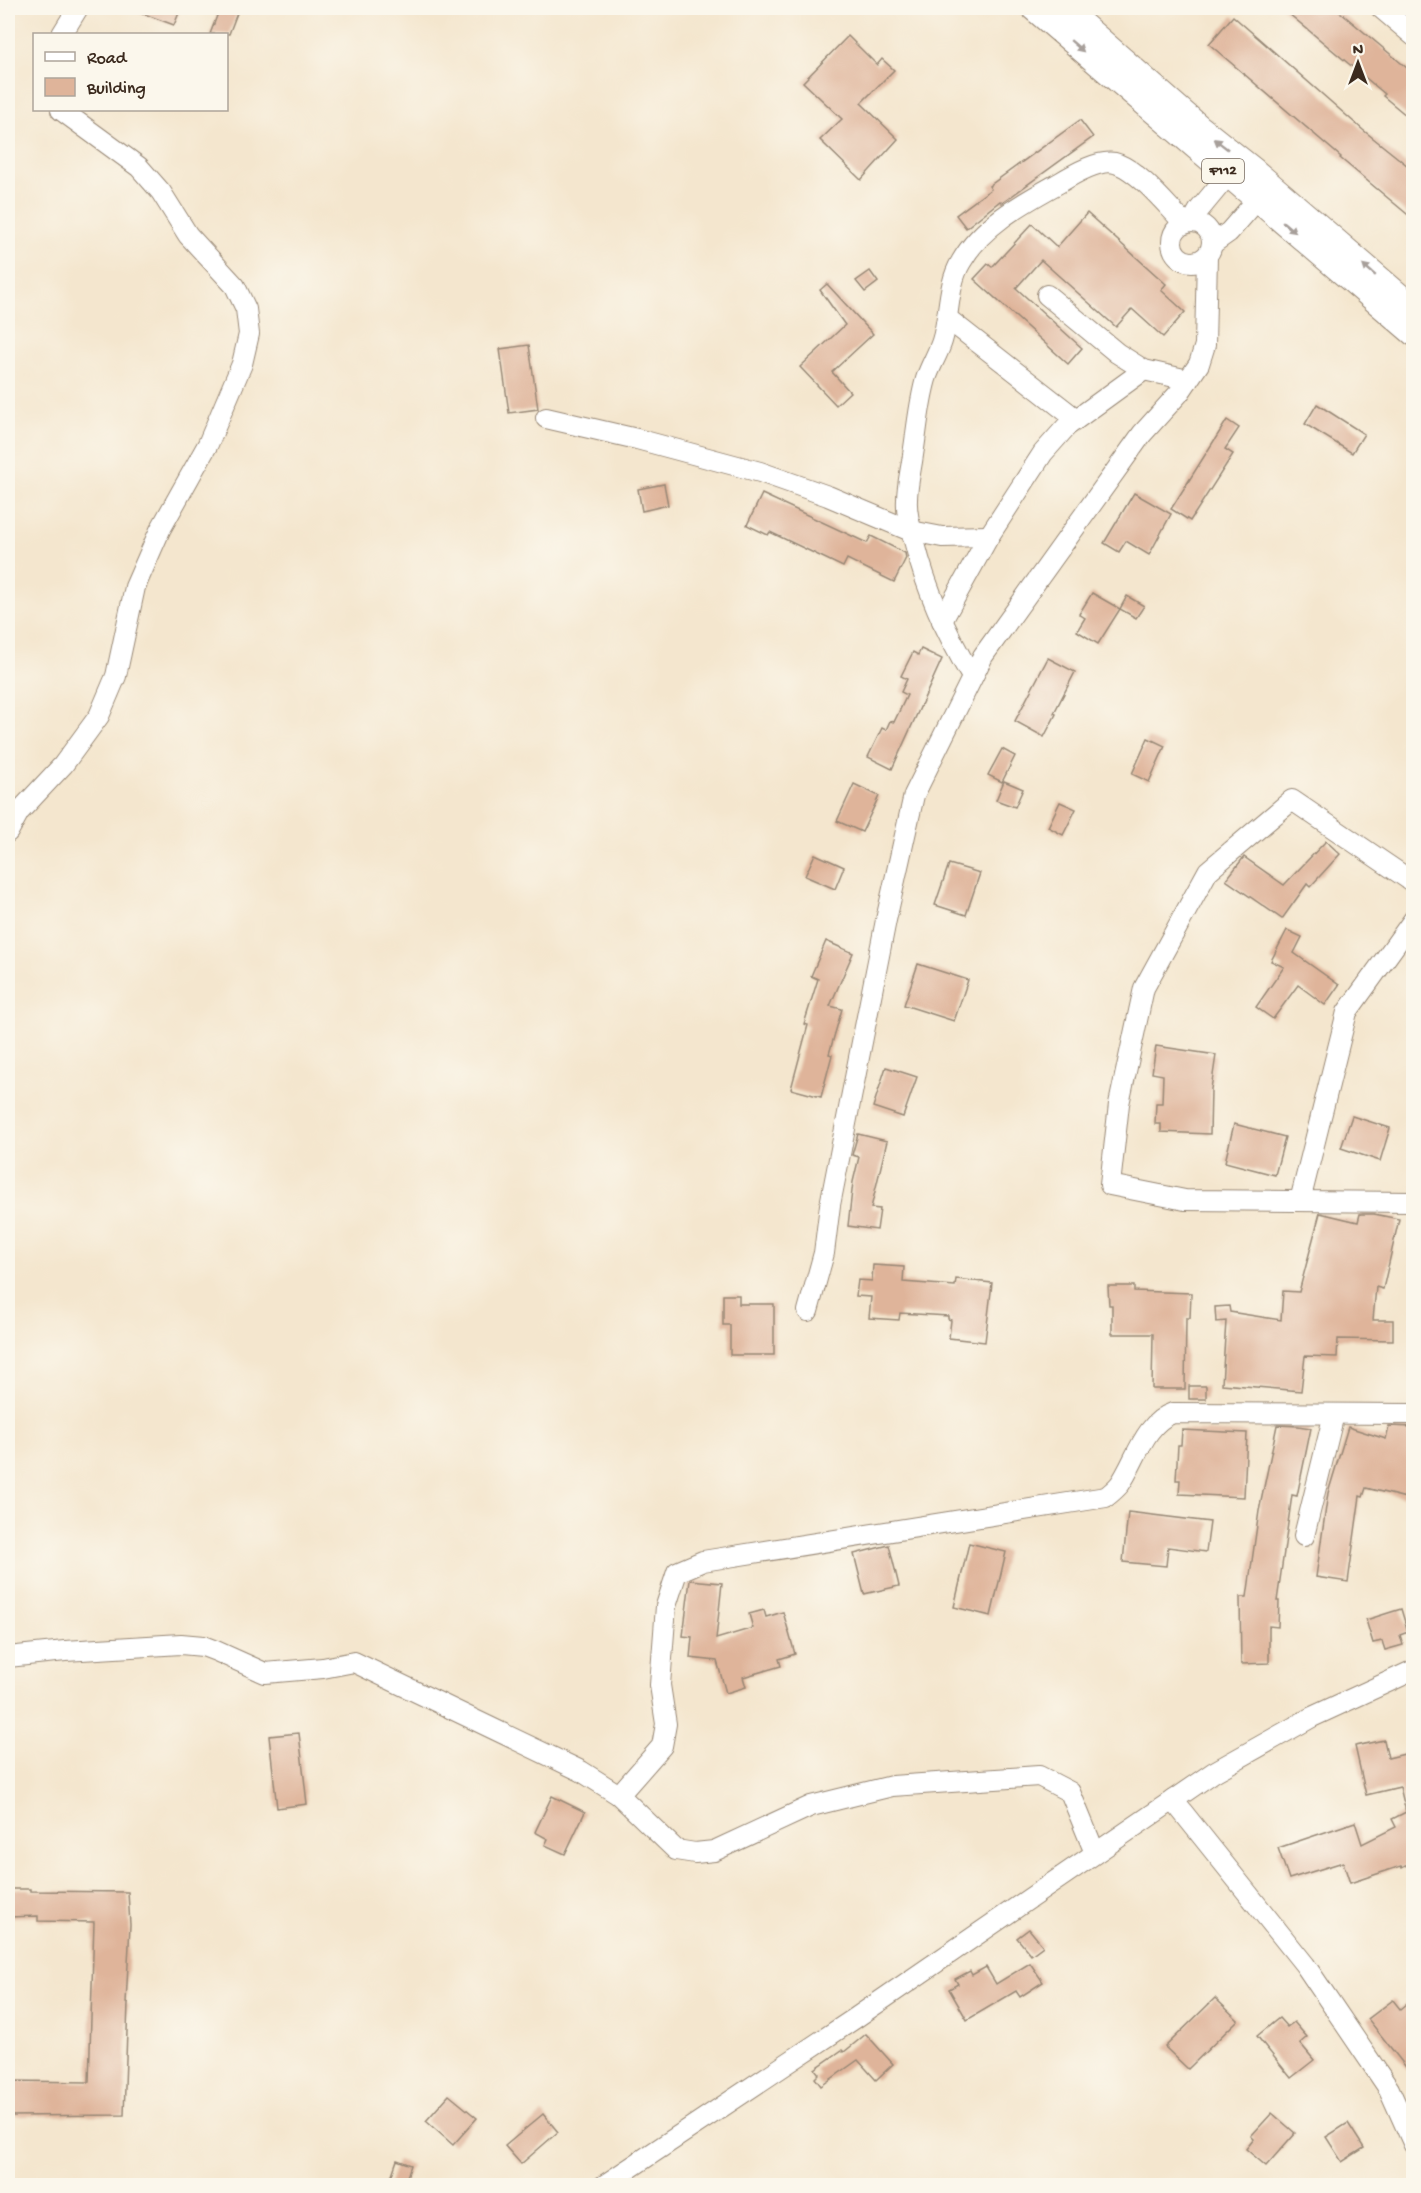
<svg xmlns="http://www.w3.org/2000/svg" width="1421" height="2193" viewBox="0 0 1421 2193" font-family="'Gochi Hand',sans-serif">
<rect width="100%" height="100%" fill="#fbf7ec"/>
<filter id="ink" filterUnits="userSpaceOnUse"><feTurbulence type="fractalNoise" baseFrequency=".0167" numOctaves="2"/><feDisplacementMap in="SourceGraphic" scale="12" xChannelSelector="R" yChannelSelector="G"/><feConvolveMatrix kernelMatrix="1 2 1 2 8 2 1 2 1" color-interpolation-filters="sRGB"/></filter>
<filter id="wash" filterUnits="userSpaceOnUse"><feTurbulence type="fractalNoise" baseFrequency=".008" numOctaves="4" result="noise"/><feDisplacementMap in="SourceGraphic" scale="24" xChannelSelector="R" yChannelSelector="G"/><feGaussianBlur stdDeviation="1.35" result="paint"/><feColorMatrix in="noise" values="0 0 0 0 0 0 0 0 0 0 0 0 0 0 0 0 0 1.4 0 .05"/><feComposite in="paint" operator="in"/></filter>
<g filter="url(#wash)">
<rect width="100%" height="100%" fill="#f4e6ce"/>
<g id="blocks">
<g fill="#dfb49a">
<path d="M131,8H181L174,25L131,9Z"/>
<path d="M220,8H239L229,34H210Z"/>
<path d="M1282,8H1335L1413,73V121L1383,96L1385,94Z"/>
<path d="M1233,16L1363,130L1413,170V219L1340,158L1341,157L1209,44Z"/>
<path d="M848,36L877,65L882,59L894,70L861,103L898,139L861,180L820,140L842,119L803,82Z"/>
<path d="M1080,120L1093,137L1009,198L1002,203L1000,201L966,228L956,215L991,189L989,186Z"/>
<path d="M1087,213L1166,284L1161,290L1185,312L1163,337L1132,309L1116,327L1041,260L1016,288L1082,348L1068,364L974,279L988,264L992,267L1032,224L1057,247Z"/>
<path d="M870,271L878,282L865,292L856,281Z"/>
<path d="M827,284L873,334L832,372L850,392L836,405L800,367L845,325L820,290Z"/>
<path d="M529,345L538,409L509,413L500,349Z"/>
<path d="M1317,404L1364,434L1352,453L1305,424Z"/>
<path d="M1227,420L1239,428L1225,449L1233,454L1190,521L1171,509Z"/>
<path d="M664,484L668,505L642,511L638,489Z"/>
<path d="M1134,493L1171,514L1149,555L1126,541L1119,552L1104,543Z"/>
<path d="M762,494L867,543L871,536L905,553L906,558L894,582L847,559L843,567L770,532L768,535L747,525Z"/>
<path d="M1092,593L1120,609L1098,644L1077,631L1085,618L1079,614Z"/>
<path d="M1127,596L1144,606L1136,618L1120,609Z"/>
<path d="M921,649L942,659L892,769L868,757L882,728L886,730L890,721L894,722L907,695L901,692L907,679L901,676L913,652L918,655Z"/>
<path d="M1048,658L1075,672L1054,713L1056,714L1044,737L1015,721Z"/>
<path d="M1148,738L1165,746L1149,782L1132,774Z"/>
<path d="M1002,749L1015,756L1002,782L988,775Z"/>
<path d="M1004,781L1023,789L1015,807L996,800Z"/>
<path d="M854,784L879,796L862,832L837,821Z"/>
<path d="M1060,802L1076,809L1063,835L1048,827Z"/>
<path d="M1326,841L1340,854L1310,887L1307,884L1282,919L1226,880L1244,857L1284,885Z"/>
<path d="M815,854L844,867L835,889L805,876Z"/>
<path d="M949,864L980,873L966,915L935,905Z"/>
<path d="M1287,930L1302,937L1294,953L1339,985L1325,1005L1298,985L1273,1019L1256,1007L1284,967L1271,961Z"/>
<path d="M826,941L853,953L830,1006L842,1009L829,1054L832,1055L821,1097L791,1089L808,1025L804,1024L818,979L811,976Z"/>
<path d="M918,964L968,980L954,1021L904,1005Z"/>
<path d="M1156,1046L1216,1055L1211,1089L1210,1134L1161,1132V1124H1155L1156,1103H1162L1163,1075L1152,1073Z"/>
<path d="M886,1067L917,1077L903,1117L873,1107Z"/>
<path d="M1352,1116L1390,1128L1380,1161L1341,1148Z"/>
<path d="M1234,1124L1285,1137L1275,1175L1225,1162Z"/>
<path d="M858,1134L887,1141L871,1208L880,1209L877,1230L848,1226L853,1182L859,1157L852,1155Z"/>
<path d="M1320,1213L1358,1222L1360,1214H1374L1399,1219L1383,1289L1376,1287L1373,1320H1393V1340L1338,1339L1337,1357L1305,1356L1301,1391L1222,1384L1226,1321L1216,1322L1215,1307L1229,1306L1230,1312L1281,1320L1283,1291L1299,1292Z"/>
<path d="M873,1265L904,1267L903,1282L955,1286L956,1279L992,1283L985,1342L949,1338L951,1320L948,1319V1316L900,1313L899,1320L869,1318L871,1297L856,1296L858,1280L872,1281Z"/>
<path d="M1108,1286H1134V1291L1191,1293L1190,1318H1186L1185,1389H1152L1153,1334H1112V1305H1109Z"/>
<path d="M723,1295H739V1304H774V1355H730V1325H723Z"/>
<rect x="1189" y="1386" width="17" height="13"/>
<path d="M1277,1425L1298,1426L1311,1428L1297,1496L1292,1495L1277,1601H1279L1278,1627L1269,1626V1663L1241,1664L1240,1597H1247L1259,1511Z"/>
<path d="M1389,1426L1413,1427V1467L1406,1498L1366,1488L1363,1497L1360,1496L1348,1582L1316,1577L1328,1493L1348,1427L1386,1439Z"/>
<path d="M1182,1430L1247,1433L1244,1497L1179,1494L1180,1480H1176L1178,1445H1181Z"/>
<path d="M1128,1512L1210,1522L1206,1552L1168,1547L1166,1566L1123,1562Z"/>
<path d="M969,1543L1006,1552L991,1616L954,1607Z"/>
<path d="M889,1545L899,1586L864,1594L854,1554Z"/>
<path d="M690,1580L722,1583L716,1639L753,1628L749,1614L764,1610L766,1617L783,1612L795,1654L779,1659L781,1666L743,1677L746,1687L726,1693L717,1661L690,1658L692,1637L683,1636Z"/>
<path d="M1401,1609L1408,1632L1400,1635L1403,1645L1385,1650L1382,1641L1373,1643L1366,1620Z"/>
<path d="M299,1733L307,1804L277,1808L269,1736Z"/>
<path d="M1384,1740L1388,1758L1413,1752V1862L1402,1868L1401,1866L1350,1883L1343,1862L1289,1879L1278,1848L1355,1822L1362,1844L1396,1827L1392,1819L1406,1812L1400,1787L1366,1795L1355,1746Z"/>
<path d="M552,1796L585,1812L565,1854L545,1845L548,1839L535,1832Z"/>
<path d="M8,1889H30V1891L128,1892L130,1925L126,2003H128L124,2115L8,2116V2081L89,2082L94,1922L38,1921V1916L8,1917Z"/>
<path d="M1029,1929L1043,1946L1031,1955L1017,1938Z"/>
<path d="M1030,1963L1043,1982L1020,1997L1016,1991L967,2020L949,1989L958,1984L955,1979L970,1971L972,1975L986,1967L996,1984Z"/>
<path d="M1215,1998L1238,2020L1188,2069L1165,2047Z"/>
<path d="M1413,1998V2076L1368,2019L1393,2000L1400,2009Z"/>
<path d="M1279,2018L1287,2027L1294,2022L1307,2037L1300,2043L1314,2060L1291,2078L1257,2036Z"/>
<path d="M866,2034L893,2064L876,2080L858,2060L821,2086L815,2078L819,2074L815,2069L842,2050L844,2052Z"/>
<path d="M449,2095L477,2118L453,2145L426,2121Z"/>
<path d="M1272,2113L1295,2133L1266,2166L1246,2149L1254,2139L1251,2136Z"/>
<path d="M543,2114L558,2132L521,2164L505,2146Z"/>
<path d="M1348,2123L1364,2148L1342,2162L1326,2137Z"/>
<path d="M397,2160L411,2165L404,2186H388Z"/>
</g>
</g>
</g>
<g filter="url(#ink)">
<use href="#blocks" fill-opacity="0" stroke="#988876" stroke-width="1.5"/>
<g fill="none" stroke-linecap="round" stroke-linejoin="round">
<g stroke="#988876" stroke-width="22">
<g id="minor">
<path d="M1381,8L1414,36"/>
<path d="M62,34L78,8"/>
<path d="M1192,222L1199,210L1228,175L1255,171L1257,200L1229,232L1212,244"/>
<circle cx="1192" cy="242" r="20"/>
<path d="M1047,295L1117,353L1144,370L1188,380"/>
<path d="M948,319L1076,419"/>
<path d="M546,418L637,439L760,472L828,496L911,531L942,537L989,536"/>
<path d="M942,621L989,536L1043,453L1067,426L1144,370"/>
<path d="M972,677C947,635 927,592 915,544C911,530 906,515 907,500C907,485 911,470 913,455C917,430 919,403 926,379C930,366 938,354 942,341C950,316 947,285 961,262C982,225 1023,203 1059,183C1072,175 1102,157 1118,164C1141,173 1167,206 1185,224"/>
<path d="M8,832L19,812L63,765L99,716L116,676L135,587L160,530L208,444L242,364L249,334L246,309L235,286L188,235L161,192L139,167L61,110"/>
<path d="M1414,883L1292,800L1208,871L1144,988L1119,1104L1110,1185L1185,1200L1414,1202"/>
<path d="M1300,1201L1347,1012L1414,919"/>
<path d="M808,1311L824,1253L830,1205L886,920L914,795L983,656L1142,434L1180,392L1199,364L1205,345L1207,256"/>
<path d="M1304,1536L1334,1414"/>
<path d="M8,1657L65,1651L181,1644L203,1646L216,1651L265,1673L323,1668L354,1662L581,1771L619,1795L676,1850L695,1853L714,1851L811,1806L892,1786L1039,1776L1070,1792L1095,1853"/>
<path d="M619,1795L662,1746L666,1724L660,1685L666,1606L677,1572L703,1561L1106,1497C1111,1493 1116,1489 1120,1484C1136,1461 1144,1423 1173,1413L1414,1414"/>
<path d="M1173,1800L1305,1965L1389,2089L1414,2145"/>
<path d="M603,2186L854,2019L1214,1772L1312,1717L1414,1670"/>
</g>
</g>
<g stroke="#988876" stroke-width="26">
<g id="major">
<path d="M1033,8L1414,334"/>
<path d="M1064,8L1201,128L1255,171L1414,308"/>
</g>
</g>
<use href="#minor" stroke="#fff" stroke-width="20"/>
<use href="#major" stroke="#fff" stroke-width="24"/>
</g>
<defs><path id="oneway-solid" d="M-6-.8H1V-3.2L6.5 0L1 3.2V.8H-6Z" transform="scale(1.5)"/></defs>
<g fill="#a79f9a">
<use href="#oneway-solid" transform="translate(1077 46) rotate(41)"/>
<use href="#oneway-solid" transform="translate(1221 144) rotate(-142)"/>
<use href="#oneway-solid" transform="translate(1289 227) rotate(40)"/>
<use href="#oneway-solid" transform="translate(1369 270) rotate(-139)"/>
</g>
</g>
<g text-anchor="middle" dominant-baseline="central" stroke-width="4.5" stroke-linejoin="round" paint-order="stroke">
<rect fill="#fbf7ec" stroke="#75685c" stroke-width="1.5" x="1202" y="159" width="42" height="24" rx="4.5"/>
<g font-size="15" font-weight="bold" fill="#3b2a1e">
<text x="1223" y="171">F112</text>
</g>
</g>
<rect width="1421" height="2193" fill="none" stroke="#fbf7ec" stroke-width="30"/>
<rect x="33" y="33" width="195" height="78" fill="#fbf7ec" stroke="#aea59a" stroke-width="1.5"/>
<rect x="45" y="52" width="30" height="9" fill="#ffffff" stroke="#aea59a" stroke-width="1.5"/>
<text x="87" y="63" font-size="18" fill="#3b2a1e">Road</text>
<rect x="45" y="78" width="30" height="18" fill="#dfb49a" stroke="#aea59a" stroke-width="1.5"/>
<text x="87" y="93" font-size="18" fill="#3b2a1e">Building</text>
<g transform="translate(1358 63)" stroke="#fbf7ec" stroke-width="4.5" paint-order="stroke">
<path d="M0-4.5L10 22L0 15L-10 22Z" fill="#3b2a1e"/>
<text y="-9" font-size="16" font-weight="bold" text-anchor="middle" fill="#3b2a1e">N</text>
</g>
</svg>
